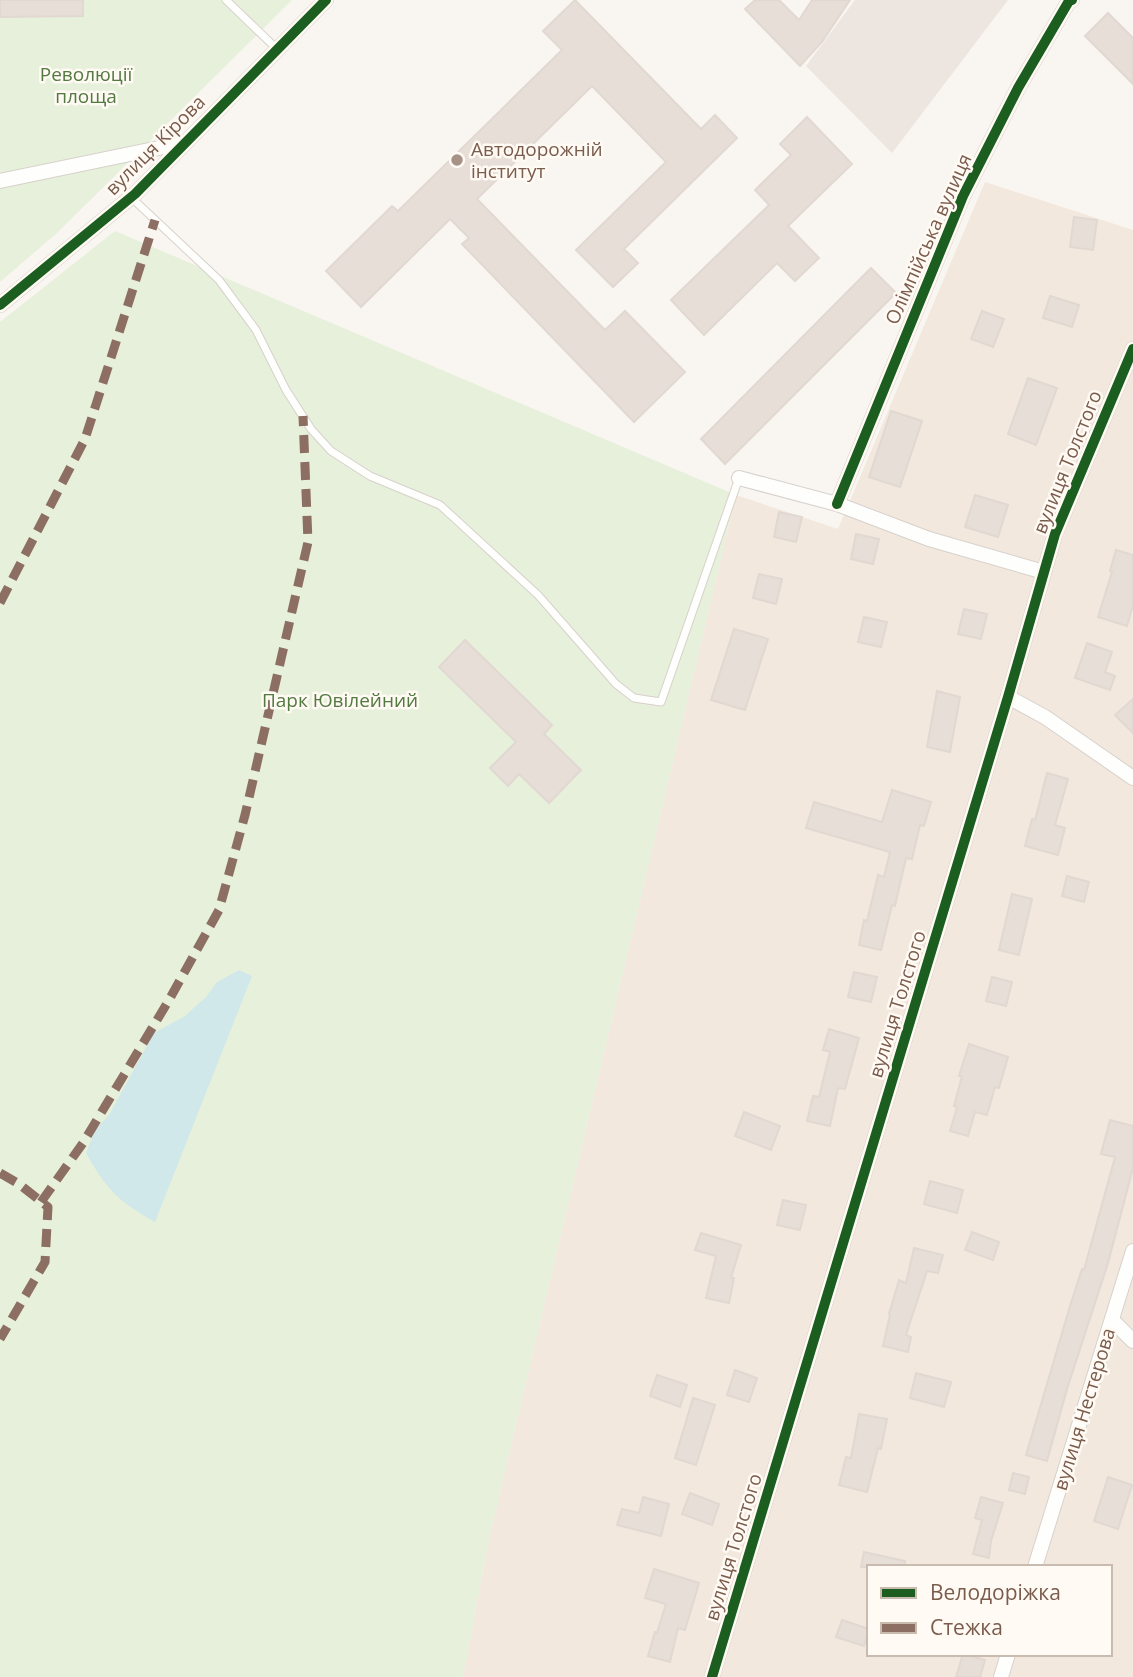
<svg xmlns="http://www.w3.org/2000/svg" width="1133" height="1677" viewBox="0 0 1133 1677" font-family="'Open Sans',sans-serif">
<rect width="100%" height="100%" fill="#f9f5f0"/>
<path fill="#f2e8de" fill-rule="evenodd" d="M985,182L1133,230V1677H463L490,1534L736,495L838,529ZM869,1567H1110V1654H869Z"/>
<path fill="#ede5e0" d="M855,0H1008L892,153L806,66Z"/>
<g fill="#e7f0db">
<path d="M0,0H292L58,232L0,282Z"/>
<path d="M115,231L736,495L490,1534L463,1677H0V322Z"/>
</g>
<path fill="#d0e8ea" d="M239,970L252,976L155,1222C118,1201 107,1190 86,1153L95,1130L109,1115L154,1033L185,1016L206,997L217,982Z"/>
<g fill="#e6ded7" stroke="#e2d8d2" stroke-width="2">
<path d="M0,0H83V16L0,17Z"/>
<path d="M575,0L701,129L715,115L737,138L624,249L638,263L613,287L576,250L666,162L592,86L477,199L605,330L625,311L685,372L634,422L462,244L469,238L450,219L361,307L326,271L392,206L398,211L562,50L543,31Z"/>
<path d="M755,0H779L799,20L812,0H850L822,42L800,66L745,9Z"/>
<path d="M1108,13L1133,38V84L1085,36Z"/>
<path d="M807,117L852,164L788,226L819,258L795,281L777,263L704,335L671,300L769,205L755,190L791,155L780,144Z"/>
<path d="M1074,217L1097,220L1093,250L1070,247Z"/>
<path d="M871,268L896,293L725,464L701,439Z"/>
<path d="M1050,296L1079,305L1072,327L1043,318Z"/>
<path d="M982,311L1004,319L993,347L971,339Z"/>
<path d="M1028,378L1057,388L1036,445L1008,434Z"/>
<path d="M891,411L922,421L900,487L869,477Z"/>
<path d="M975,495L1008,505L998,537L965,527Z"/>
<path d="M779,512L802,517L796,542L774,537Z"/>
<path d="M856,534L879,539L873,564L851,559Z"/>
<path d="M1116,550L1133,555V605L1127,626L1098,617L1112,572L1110,571Z"/>
<path d="M759,574L782,579L776,604L753,598Z"/>
<path d="M964,609L987,614L981,639L958,634Z"/>
<path d="M864,617L887,622L881,647L858,642Z"/>
<path d="M734,629L768,639L745,710L711,700Z"/>
<path d="M465,640L552,725L544,734L581,770L549,803L519,774L508,786L490,768L516,742L439,667Z"/>
<path d="M1087,643L1112,652L1105,672L1115,676L1110,690L1075,678Z"/>
<path d="M937,691L960,697L950,752L927,747Z"/>
<path d="M1133,699V733L1115,715Z"/>
<path d="M1047,773L1068,779L1055,825L1065,828L1058,855L1025,846L1032,819L1035,820Z"/>
<path d="M892,790L931,802L924,826L920,825L912,859L906,858L895,906L892,905L881,950L859,945L864,920L867,921L878,875L884,877L890,852L806,828L814,802L882,822Z"/>
<path d="M1067,876L1089,882L1084,902L1062,896Z"/>
<path d="M1012,894L1032,899L1019,955L999,950Z"/>
<path d="M854,972L877,977L871,1002L848,997Z"/>
<path d="M992,977L1012,982L1006,1006L986,1001Z"/>
<path d="M829,1029L859,1038L845,1089L838,1088L830,1126L807,1121L813,1096L819,1097L830,1052L823,1050Z"/>
<path d="M969,1044L1008,1057L999,1088L995,1087L987,1115L975,1112L968,1136L950,1131L957,1107L954,1106L962,1076H959Z"/>
<path d="M744,1112L780,1126L771,1150L735,1136Z"/>
<path d="M1110,1120L1133,1126V1168L1108,1263L1067,1389L1047,1461L1026,1455L1070,1306L1082,1269L1084,1270L1115,1157L1101,1154Z"/>
<path d="M930,1181L963,1190L957,1213L924,1204Z"/>
<path d="M783,1200L806,1205L800,1230L777,1225Z"/>
<path d="M972,1232L999,1242L993,1260L965,1250Z"/>
<path d="M701,1233L741,1245L731,1278H734L729,1303L706,1298L716,1256L695,1250Z"/>
<path d="M914,1248L943,1255L938,1273L927,1271L906,1335L911,1337L908,1352L883,1346L890,1315L889,1314L899,1280L906,1283Z"/>
<path d="M735,1370L757,1378L749,1402L727,1395Z"/>
<path d="M916,1373L951,1382L944,1407L910,1398Z"/>
<path d="M657,1375L687,1385L680,1407L650,1396Z"/>
<path d="M693,1398L715,1405L696,1465L675,1458Z"/>
<path d="M859,1414L887,1419L881,1449L878,1448L867,1492L839,1485L846,1457L851,1458Z"/>
<path d="M1013,1473L1029,1477L1025,1494L1009,1490Z"/>
<path d="M1108,1477L1132,1485L1118,1529L1094,1521Z"/>
<path d="M690,1493L719,1504L712,1525L682,1514Z"/>
<path d="M643,1497L669,1504L661,1536L617,1525L622,1509L639,1513Z"/>
<path d="M981,1497L1003,1503L991,1541L989,1558L973,1554L982,1520L975,1518Z"/>
<path d="M864,1552L905,1561L904,1567H861Z"/>
<path d="M654,1569L699,1583L685,1630L678,1628L670,1662L648,1656L655,1632L657,1633L666,1604L645,1598Z"/>
<path d="M842,1620L869,1629L864,1646L836,1637Z"/>
<path d="M963,1654L985,1660L980,1677H956Z"/>
</g>
<g fill="none" stroke-linecap="round" stroke-linejoin="round">
<g stroke="#d7d1cb" stroke-width="9">
<g id="service">
<path d="M226,0L277,49"/>
<path d="M135,195V201L219,280L256,330L286,390L311,429L331,451L370,476L440,505L538,595L616,684L634,698L661,702L739,478"/>
</g>
</g>
<g stroke="#d7d1cb" stroke-width="16">
<g id="minor">
<path d="M0,181L183,143"/>
<path d="M0,305L135,194L326,0"/>
<path d="M739,478L837,504L929,539L1044,572"/>
<path d="M837,504L963,196L1018,88L1069,1L1072,0"/>
<path d="M1008,697L1045,717L1133,778"/>
<path d="M1112,1320L1133,1341"/>
<path d="M1035,1567L1133,1251"/>
<path d="M712,1677L1008,697L1055,534L1133,349"/>
<path d="M1001,1677L1008,1654"/>
</g>
</g>
<use href="#service" stroke="#fefefd" stroke-width="7"/>
<use href="#minor" stroke="#fefefd" stroke-width="14"/>
<g stroke="#8d6e63" stroke-width="9" stroke-dasharray="18 9" stroke-linecap="butt">
<path d="M0,603L85,439L155,220"/>
<path d="M0,1173L19,1184L48,1207L45,1262L0,1339"/>
<path d="M41,1202L83,1143L169,1000L219,910L245,815L308,542L303,416"/>
</g>
<g stroke="#fffaf3" stroke-width="15">
<g id="cycleway">
<path d="M0,305L135,194L326,0"/>
<path d="M837,504L963,196L1018,88L1069,1L1072,0"/>
<path d="M712,1677L1008,697L1055,534L1133,349"/>
</g>
</g>
<use href="#cycleway" stroke="#1b5e20" stroke-width="10"/>
</g>
<circle fill="#a69286" stroke="#fffaf3" stroke-width="2.5" cx="457" cy="160" r="7"/>
<g text-anchor="middle" dominant-baseline="central" stroke-width="5" stroke-linejoin="round" paint-order="stroke">
<g font-size="19" fill="#537a41" stroke="#fffaf3">
<text x="86" y="74">Революції<tspan x="86" dy="22">площа</tspan></text>
<text x="340" y="700">Парк Ювілейний</text>
</g>
<g font-size="19" fill="#7a5c4d" stroke="#fffaf3">
<text transform="translate(155 145) rotate(-45)">вулиця Кірова</text>
<text transform="translate(928 239) rotate(-66)">Олімпійська вулиця</text>
<text transform="translate(1067 462) rotate(-68)">вулиця Толстого</text>
<text transform="translate(897 1004) rotate(-73)">вулиця Толстого</text>
<text transform="translate(1084 1409) rotate(-73)">вулиця Нестерова</text>
<text transform="translate(733 1547) rotate(-73)">вулиця Толстого</text>
</g>
<g font-size="19" fill="#7a5c4d" stroke="#fffaf3" text-anchor="start">
<text x="471" y="149">Автодорожній<tspan x="471" dy="22">інститут</tspan></text>
</g>
</g>
<rect x="867" y="1565" width="245" height="91" fill="#fffaf3" stroke="#cabbb1" stroke-width="2"/>
<rect x="881" y="1588" width="35" height="10" fill="#1b5e20" stroke="#cabbb1" stroke-width="2"/>
<text x="930" y="1600" font-size="21" fill="#7a5c4d">Велодоріжка</text>
<rect x="881" y="1623" width="35" height="10" fill="#8d6e63" stroke="#cabbb1" stroke-width="2"/>
<text x="930" y="1635" font-size="21" fill="#7a5c4d">Стежка</text>
</svg>
